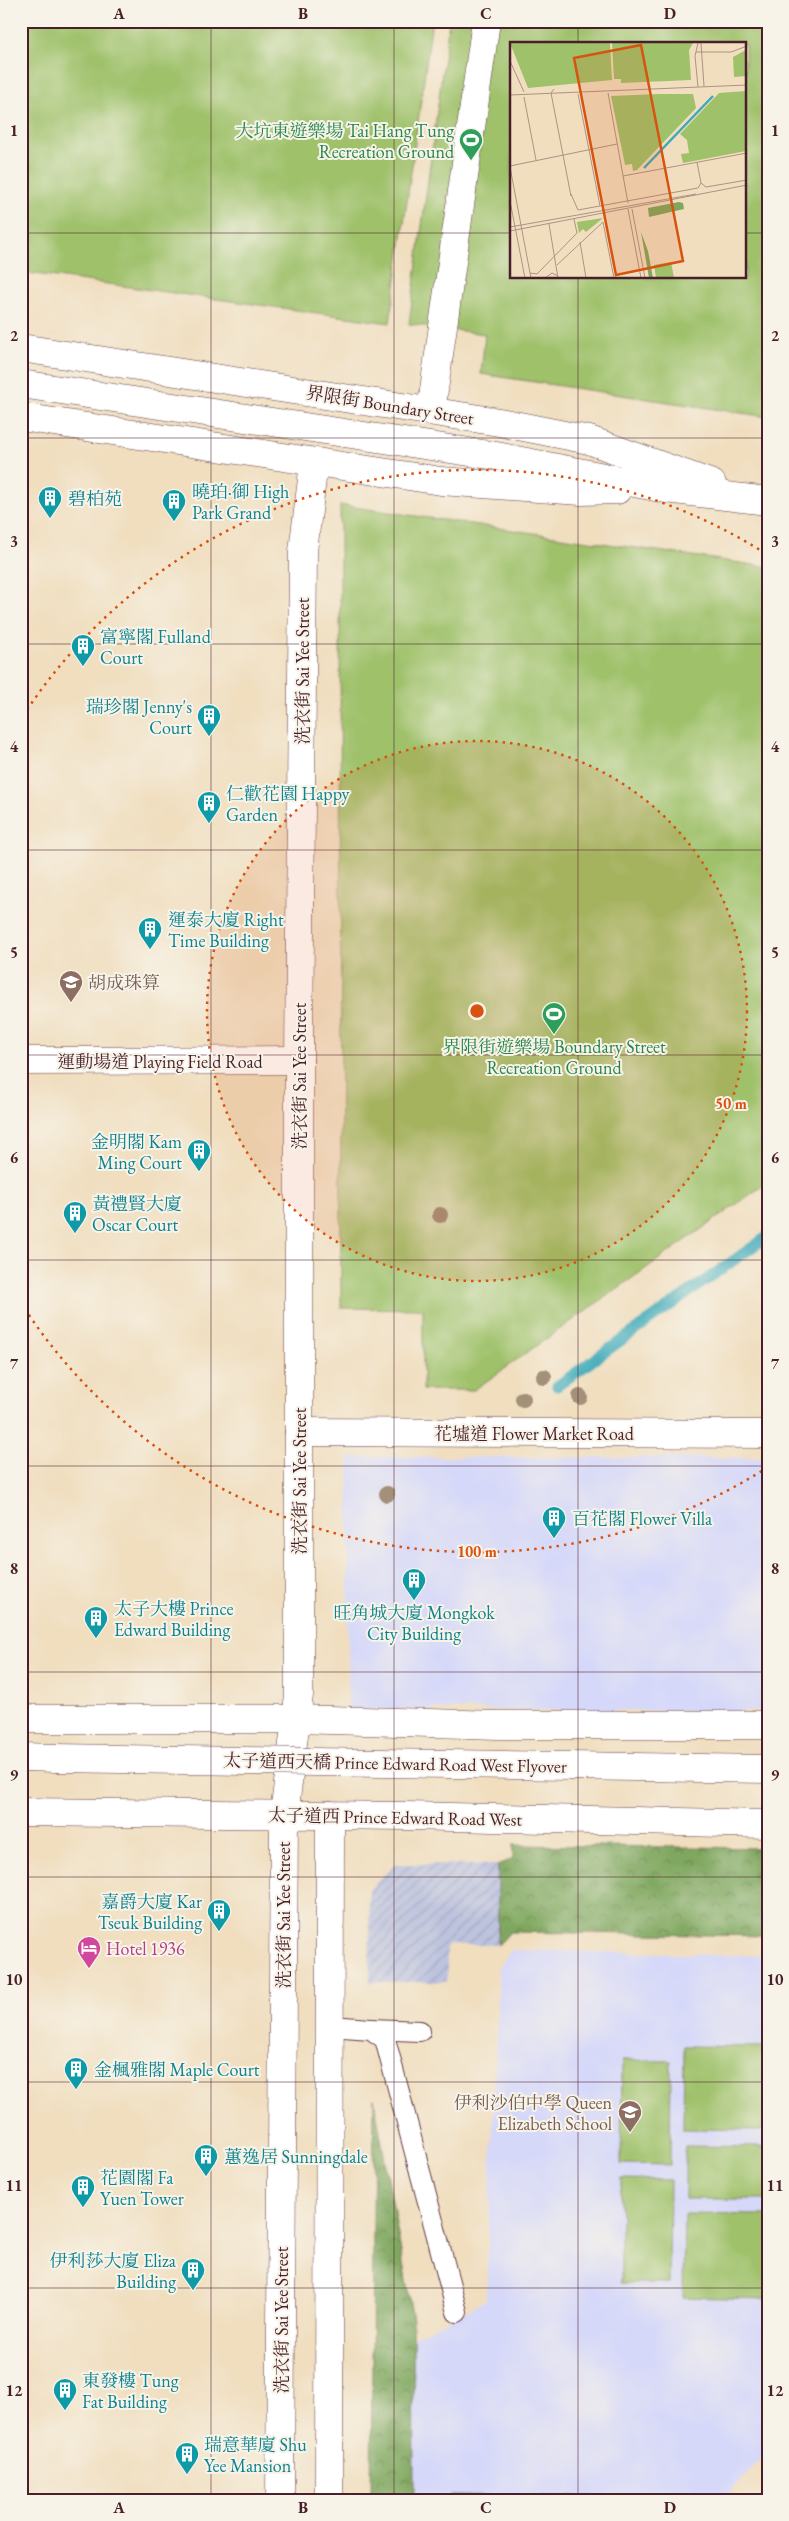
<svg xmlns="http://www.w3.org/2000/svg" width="789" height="2521" viewBox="0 0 789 2521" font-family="'EB Garamond','Noto Serif TC',serif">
<defs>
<pattern id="industrial-furrows" width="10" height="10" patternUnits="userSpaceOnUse" patternTransform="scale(1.25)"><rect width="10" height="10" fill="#bdc3de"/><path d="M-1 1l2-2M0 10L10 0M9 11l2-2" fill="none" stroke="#a4a7bf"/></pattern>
<pattern id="forest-crowns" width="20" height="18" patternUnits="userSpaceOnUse" patternTransform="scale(1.25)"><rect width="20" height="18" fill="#7fa75e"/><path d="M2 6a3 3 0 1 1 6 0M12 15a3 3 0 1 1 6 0" fill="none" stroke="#6a874e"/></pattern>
</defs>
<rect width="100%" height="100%" fill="#f7f3e8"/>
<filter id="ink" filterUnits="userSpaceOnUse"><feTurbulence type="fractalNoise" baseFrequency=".02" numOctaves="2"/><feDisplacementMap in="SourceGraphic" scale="10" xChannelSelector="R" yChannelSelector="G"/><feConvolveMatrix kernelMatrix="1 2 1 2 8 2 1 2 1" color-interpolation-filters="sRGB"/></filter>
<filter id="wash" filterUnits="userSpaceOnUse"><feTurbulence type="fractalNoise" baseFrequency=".0096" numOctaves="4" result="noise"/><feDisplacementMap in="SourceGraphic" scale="20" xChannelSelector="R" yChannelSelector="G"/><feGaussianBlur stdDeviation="1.12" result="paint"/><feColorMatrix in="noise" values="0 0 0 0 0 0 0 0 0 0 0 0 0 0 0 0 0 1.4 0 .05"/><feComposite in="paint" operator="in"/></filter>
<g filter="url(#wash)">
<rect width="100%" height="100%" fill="#f0debf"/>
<g fill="#d5d8f9">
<path d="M349,1457L768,1458V1711L348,1709Z"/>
<path d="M512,1950L768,1956V2451L723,2500H405L404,2342L486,2300L499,1967Z"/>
</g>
<path fill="url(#industrial-furrows)" d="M395,1864L498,1865V1945H447V1982H370L369,1890Z"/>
<g fill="url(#forest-crowns)" stroke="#646344">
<path d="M513,1845L768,1848V1936L510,1932L498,1945V1865L513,1859Z"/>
<path d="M374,2098L413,2320L414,2500H371Z"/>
</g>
<g fill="#9fc16a" stroke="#74704a" fill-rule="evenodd">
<path d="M21,21H432L390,323L21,272Z"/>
<path d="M449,21H768V417L481,374L485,334L409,324ZM512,44H745V278H512Z"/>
<path d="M340,505L768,567V1182L474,1390H423V1309L341,1308Z"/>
<path d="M684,2046L768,2047V2130L683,2129Z"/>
<path d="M622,2060L671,2061L670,2165L621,2164Z"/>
<path d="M685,2146L768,2147V2199H685Z"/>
<path d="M621,2179L670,2180L669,2283H621Z"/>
<path d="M684,2214L768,2215V2299L683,2297Z"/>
<path d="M450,2495L657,2498V2500H450Z"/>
</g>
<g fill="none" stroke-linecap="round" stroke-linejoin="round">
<path stroke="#3caaba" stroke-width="11" d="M557,1386L768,1236"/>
</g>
</g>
<g filter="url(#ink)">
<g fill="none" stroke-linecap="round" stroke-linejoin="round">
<g stroke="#633c41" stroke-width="22">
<g id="service">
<path d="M330,2026L371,2029L385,2039L457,2312"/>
<path d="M371,2029L420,2031"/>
</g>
</g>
<g stroke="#633c41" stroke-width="29">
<path id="pedestrian" d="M431,411L486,21"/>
</g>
<g stroke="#633c41" stroke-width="29">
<g id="minor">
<path d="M21,1061L299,1060"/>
<path d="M299,1432L768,1434"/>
<path d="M21,1719H296L498,1725H768"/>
</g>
</g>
<g stroke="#633c41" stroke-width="29">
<path id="tertiary" d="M284,1815L299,1695V1060L303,551L314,463"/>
</g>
<g stroke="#633c41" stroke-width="29">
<g id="secondary">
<path d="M280,2500L284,1815"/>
<path d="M329,2500L330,1815"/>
</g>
</g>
<g stroke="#633c41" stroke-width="29">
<g id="primary">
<path d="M21,348L499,422L589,440L712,484"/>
<path d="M21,384L496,456L666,489L768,501"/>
<path d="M21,417L441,481L581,491L617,490"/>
<path d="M21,1757L56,1758"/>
<path d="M21,1812L407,1816L768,1824"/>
</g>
</g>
<use href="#service" stroke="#fff" stroke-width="20"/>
<use href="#pedestrian" stroke="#fff" stroke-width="28"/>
<use href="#minor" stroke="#fff" stroke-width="28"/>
<use href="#tertiary" stroke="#fff" stroke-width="28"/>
<use href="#secondary" stroke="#fff" stroke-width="28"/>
<use href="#primary" stroke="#fff" stroke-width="28"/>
<g stroke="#633c41" stroke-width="29" stroke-linecap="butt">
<path id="primary-bridge" d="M56,1758L768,1769"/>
</g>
<use href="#primary-bridge" stroke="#fff" stroke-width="28"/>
</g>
<g fill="#a39078">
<circle cx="440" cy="1215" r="8"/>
<circle cx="544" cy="1377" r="8"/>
<circle cx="580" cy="1397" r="8"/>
<circle cx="523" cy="1399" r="8"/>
<circle cx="387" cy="1494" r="8"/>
</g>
</g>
<path fill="none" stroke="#4a1f2b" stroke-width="1" stroke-opacity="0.55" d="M211,21V2500M394,21V2500M578,21V44M21,233H512M745,233H768M578,278V2500M21,438H768M21,644H768M21,850H768M21,1055H768M21,1260H768M21,1466H768M21,1672H768M21,1877H768M21,2082H768M21,2288H768"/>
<circle cx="477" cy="1011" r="270" fill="#d8530f" fill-opacity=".12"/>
<g fill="none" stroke="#d8530f" stroke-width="2.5" stroke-dasharray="2.5 5">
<circle cx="477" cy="1011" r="270"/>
<path d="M768 1467A541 541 0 0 1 23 1306M23 716A541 541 0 0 1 768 555"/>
</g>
<defs>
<g id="stadium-pin" transform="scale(1.25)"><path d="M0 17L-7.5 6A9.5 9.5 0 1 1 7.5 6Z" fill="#2e9e5b" stroke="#f7f3e8"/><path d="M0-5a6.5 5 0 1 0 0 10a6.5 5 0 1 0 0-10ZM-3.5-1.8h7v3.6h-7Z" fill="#fff"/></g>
<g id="building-pin" transform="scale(1.25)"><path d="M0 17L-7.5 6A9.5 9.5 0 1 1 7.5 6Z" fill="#0f9aa8" stroke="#f7f3e8"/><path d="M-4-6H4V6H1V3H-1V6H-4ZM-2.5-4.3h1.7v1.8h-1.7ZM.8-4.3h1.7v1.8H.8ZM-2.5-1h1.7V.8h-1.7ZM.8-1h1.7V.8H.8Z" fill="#fff"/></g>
<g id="school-pin" transform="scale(1.25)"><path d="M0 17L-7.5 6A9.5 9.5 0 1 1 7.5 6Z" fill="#8d6e63" stroke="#f7f3e8"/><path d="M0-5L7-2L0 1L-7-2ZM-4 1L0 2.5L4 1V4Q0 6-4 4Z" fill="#fff"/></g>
<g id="hotel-pin" transform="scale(1.25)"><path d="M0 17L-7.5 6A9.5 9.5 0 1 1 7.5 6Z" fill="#d1479c" stroke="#f7f3e8"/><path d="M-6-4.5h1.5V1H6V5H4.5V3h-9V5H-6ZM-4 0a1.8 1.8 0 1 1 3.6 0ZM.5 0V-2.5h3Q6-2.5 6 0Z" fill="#fff"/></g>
</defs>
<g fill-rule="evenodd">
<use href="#stadium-pin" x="471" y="140"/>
<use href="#building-pin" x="50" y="498"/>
<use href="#building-pin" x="174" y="501"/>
<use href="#building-pin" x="83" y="646"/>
<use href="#building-pin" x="209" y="716"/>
<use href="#building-pin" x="209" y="803"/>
<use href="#building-pin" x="150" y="929"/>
<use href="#school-pin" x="71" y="982"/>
<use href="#stadium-pin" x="554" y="1014"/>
<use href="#building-pin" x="199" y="1151"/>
<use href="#building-pin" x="75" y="1213"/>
<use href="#building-pin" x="554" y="1518"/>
<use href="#building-pin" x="414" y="1580"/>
<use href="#building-pin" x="96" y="1618"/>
<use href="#building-pin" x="219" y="1911"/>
<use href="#hotel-pin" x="89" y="1948"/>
<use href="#building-pin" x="76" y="2069"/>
<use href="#school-pin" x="630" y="2112"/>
<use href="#building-pin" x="206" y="2156"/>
<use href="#building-pin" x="83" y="2187"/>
<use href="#building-pin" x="193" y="2270"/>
<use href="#building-pin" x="65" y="2390"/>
<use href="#building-pin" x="187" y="2454"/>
</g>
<g text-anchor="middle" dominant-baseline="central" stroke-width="4" stroke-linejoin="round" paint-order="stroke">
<g font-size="18" fill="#27864d" stroke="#f7f3e8" text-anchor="end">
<text x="454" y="130">大坑東遊樂場 Tai Hang Tung<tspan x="454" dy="21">Recreation Ground</tspan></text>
<text x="554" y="1046" text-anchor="middle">界限街遊樂場 Boundary Street<tspan x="554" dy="21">Recreation Ground</tspan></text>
</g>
<g font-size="18" fill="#4a1f2b" stroke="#f7f3e8">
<text transform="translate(390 405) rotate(9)">界限街 Boundary Street</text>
<text transform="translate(302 671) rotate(-90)">洗衣街 Sai Yee Street</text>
<text x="160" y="1061">運動場道 Playing Field Road</text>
<text transform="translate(299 1076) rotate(-90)">洗衣街 Sai Yee Street</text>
<text x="534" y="1433">花墟道 Flower Market Road</text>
<text transform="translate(299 1481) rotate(-90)">洗衣街 Sai Yee Street</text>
<text transform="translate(395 1763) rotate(1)">太子道西天橋 Prince Edward Road West Flyover</text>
<text transform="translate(395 1817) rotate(1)">太子道西 Prince Edward Road West</text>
<text transform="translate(283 1915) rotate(-90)">洗衣街 Sai Yee Street</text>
<text transform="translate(281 2320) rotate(-90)">洗衣街 Sai Yee Street</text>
</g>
<g font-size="18" fill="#0d838f" stroke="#f7f3e8" text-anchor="start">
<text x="192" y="491">曉珀·御 High<tspan x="192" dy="21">Park Grand</tspan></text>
<text x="68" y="498">碧柏苑</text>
<text x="100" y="636">富寧閣 Fulland<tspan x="100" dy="21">Court</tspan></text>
<text x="192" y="706" text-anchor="end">瑞珍閣 Jenny's<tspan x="192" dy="21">Court</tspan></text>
<text x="226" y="793">仁歡花園 Happy<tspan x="226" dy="21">Garden</tspan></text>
<text x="168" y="919">運泰大廈 Right<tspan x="168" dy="21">Time Building</tspan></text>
<text x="182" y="1141" text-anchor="end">金明閣 Kam<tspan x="182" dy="21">Ming Court</tspan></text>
<text x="92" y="1203">黃禮賢大廈<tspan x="92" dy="21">Oscar Court</tspan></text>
<text x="572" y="1518">百花閣 Flower Villa</text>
<text x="114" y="1608">太子大樓 Prince<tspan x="114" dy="21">Edward Building</tspan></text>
<text x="414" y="1612" text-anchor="middle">旺角城大廈 Mongkok<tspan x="414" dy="21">City Building</tspan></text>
<text x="202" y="1901" text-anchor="end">嘉爵大廈 Kar<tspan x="202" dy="21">Tseuk Building</tspan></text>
<text x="94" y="2069">金楓雅閣 Maple Court</text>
<text x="224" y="2156">蕙逸居 Sunningdale</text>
<text x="100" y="2177">花園閣 Fa<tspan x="100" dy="21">Yuen Tower</tspan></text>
<text x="176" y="2260" text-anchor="end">伊利莎大廈 Eliza<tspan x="176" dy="21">Building</tspan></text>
<text x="82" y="2380">東發樓 Tung<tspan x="82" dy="21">Fat Building</tspan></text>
<text x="204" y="2444">瑞意華廈 Shu<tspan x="204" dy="21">Yee Mansion</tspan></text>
</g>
<g font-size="18" fill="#785e54" stroke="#f7f3e8" text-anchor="start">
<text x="88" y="982">胡成珠算</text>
<text x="612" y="2102" text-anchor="end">伊利沙伯中學 Queen<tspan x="612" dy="21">Elizabeth School</tspan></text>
</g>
<g font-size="18" fill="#b23c85" stroke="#f7f3e8" text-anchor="start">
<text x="106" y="1948">Hotel 1936</text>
</g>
</g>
<g transform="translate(510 42)">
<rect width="236" height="236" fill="#f0debf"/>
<path d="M169,160L173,161L174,167L139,175L138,166ZM131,190L138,209L143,236H139Z" fill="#7fa75e"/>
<path d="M0,1H100L102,38L18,46ZM102,1H183L179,8L181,38L111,41V37H104ZM236,8V34L224,35L223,15ZM236,49V109L173,121L171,112L179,111L177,98L170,92L209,51ZM150,52H183L186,66L127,128L123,129L122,122L115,123L101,54ZM161,220L164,236H146L144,223Z" fill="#9fc16a"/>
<path d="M93,176L76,190L73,187L69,191L67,180Z" fill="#9fc16a"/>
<path fill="none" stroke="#3caaba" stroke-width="2.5" d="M134,126L203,54"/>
<path fill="none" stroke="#ae9284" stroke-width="1" d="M188,1L185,14L188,45M191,1L194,44M186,10H221L237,4M0,19L14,50M44,47L41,51L61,154M98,51L118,161M68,52L90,164M0,53L237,43M14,55L26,118M187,120L191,141M0,124L107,102M0,125L21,236M113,134L237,111M191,141L196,145L237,138M61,152L68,168L188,146L191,141M0,159L15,236M118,167L131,236M122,167L135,236M39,182L48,236M0,185L186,152M0,189L237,143M70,200L76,236M47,223L93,180L104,236M20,231L27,232L67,191L64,177M35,236L42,231L48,234"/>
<path fill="#d8530f" fill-opacity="0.15" stroke="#d8530f" stroke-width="2.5" d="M131,3L173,219L106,233L64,16Z"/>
<rect width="236" height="236" fill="none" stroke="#4a1f2b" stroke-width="2.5"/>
</g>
<circle cx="477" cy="1011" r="8" fill="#d8530f" stroke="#f7f3e8" stroke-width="2.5"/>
<g font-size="15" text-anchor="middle" font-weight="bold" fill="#d8530f" stroke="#f7f3e8" stroke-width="4" stroke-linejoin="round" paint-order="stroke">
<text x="731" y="1109">50 m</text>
<text x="477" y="1557">100 m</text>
</g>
<rect width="789" height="2521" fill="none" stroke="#f7f3e8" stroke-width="55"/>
<rect x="28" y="28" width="734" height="2466" fill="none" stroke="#4a1f2b" stroke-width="2"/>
<g font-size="16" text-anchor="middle" font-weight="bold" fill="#4a1f2b">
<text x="119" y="19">A</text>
<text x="303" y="19">B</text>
<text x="486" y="19">C</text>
<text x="670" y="19">D</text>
<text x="14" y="136">1</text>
<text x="775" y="136">1</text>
<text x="14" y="341">2</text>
<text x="775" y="341">2</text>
<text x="14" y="547">3</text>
<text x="775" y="547">3</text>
<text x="14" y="752">4</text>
<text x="775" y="752">4</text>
<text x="14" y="958">5</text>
<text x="775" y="958">5</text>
<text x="14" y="1163">6</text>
<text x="775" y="1163">6</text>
<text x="14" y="1369">7</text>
<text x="775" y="1369">7</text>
<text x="14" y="1574">8</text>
<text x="775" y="1574">8</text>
<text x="14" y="1780">9</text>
<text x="775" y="1780">9</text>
<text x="14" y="1985">10</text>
<text x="775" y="1985">10</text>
<text x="14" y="2191">11</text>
<text x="775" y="2191">11</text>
<text x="14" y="2396">12</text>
<text x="775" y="2396">12</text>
<text x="119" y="2513">A</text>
<text x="303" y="2513">B</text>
<text x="486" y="2513">C</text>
<text x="670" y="2513">D</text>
</g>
</svg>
